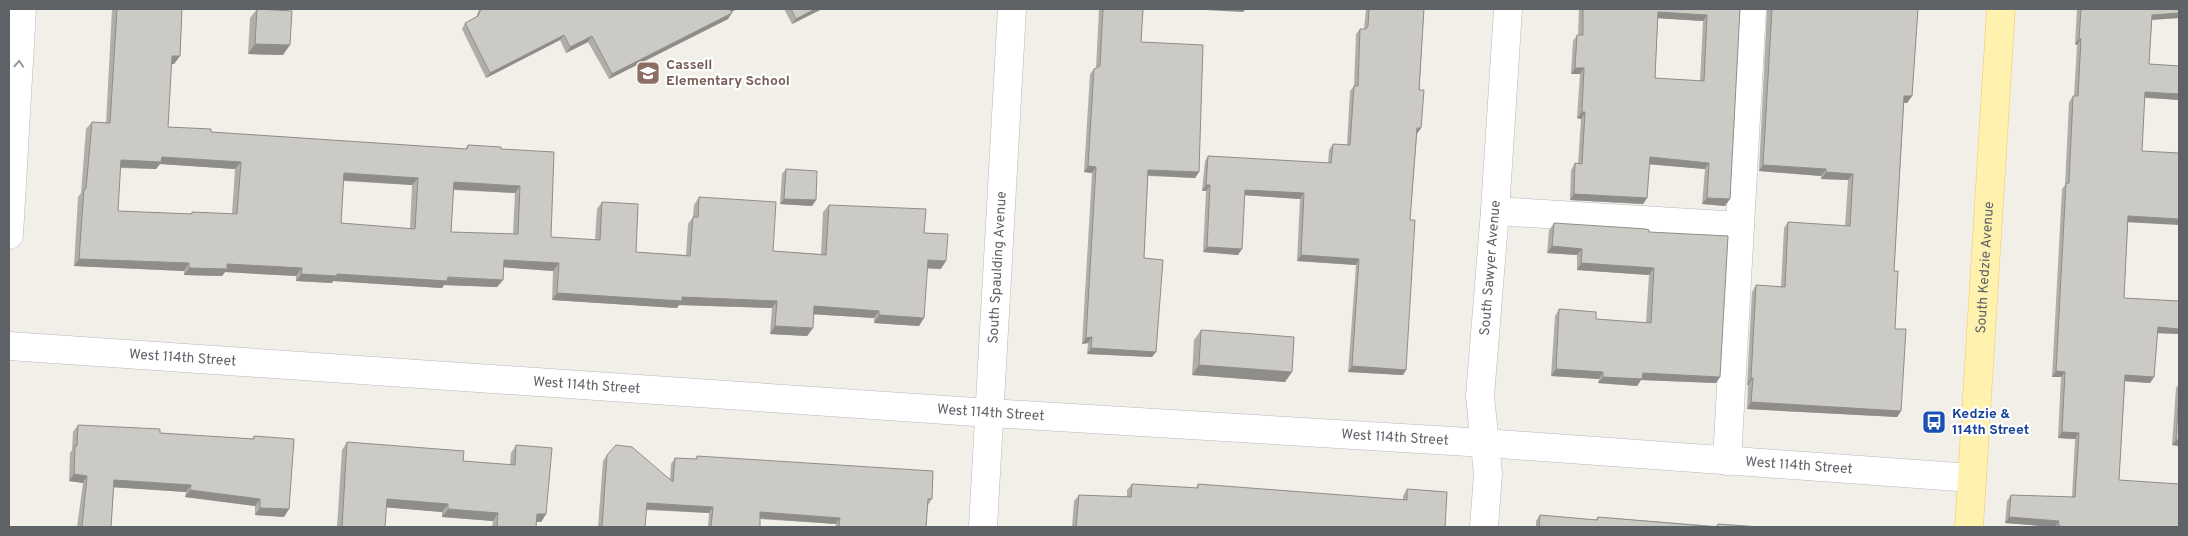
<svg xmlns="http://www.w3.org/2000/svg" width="2188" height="536" viewBox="0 0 2188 536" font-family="Overpass,sans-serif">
<rect width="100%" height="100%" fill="#f1efe8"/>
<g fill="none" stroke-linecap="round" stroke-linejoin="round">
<g stroke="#b5b8bc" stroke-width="29">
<g id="minor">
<path d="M1495,211L1740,226"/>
<path d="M9,235L22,9"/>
<path id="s1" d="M9,346L990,413L1485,443L1972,478"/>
<path d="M1727,461L1752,9"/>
<path id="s2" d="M983,527L1012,9"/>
<path id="s3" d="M1484,527L1488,474L1480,396L1495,211L1508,9"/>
</g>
</g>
<g stroke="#f2c960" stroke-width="29">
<g id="major">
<path id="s4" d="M1969,527L2001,9"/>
</g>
</g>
<use href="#minor" stroke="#fff" stroke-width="28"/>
<use href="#major" stroke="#fff2af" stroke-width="28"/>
</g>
<g fill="#afaea9" fill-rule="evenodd">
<path d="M112,9H182L180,56L174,64H171L168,127L211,132L465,149L468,145L501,149L551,237L595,240L597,209L602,202L636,252L686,255L688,224L693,217L694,205L699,197L773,251L821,254L823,212L829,205L924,233L941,269L927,268L919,326L874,323V318L813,314V328L807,336L770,334L772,308L679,305L677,308L552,300L553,271L503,267V280L497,287L444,285L442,288L333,281L332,283L296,281V276L225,272L222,276L184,275V271L74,266L78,197L81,193L86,129L92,122L106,123ZM160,164L235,169L232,214L192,212L191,214L118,211L120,168L156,169ZM343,181L412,185L410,229L341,223ZM453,190L515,193L513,234L451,232Z"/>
<path d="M257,9L283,55L248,54L250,18Z"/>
<path d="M479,9H737L731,12L728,19L609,79L588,42L566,53L560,40L486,78L462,29L465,23L476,18Z"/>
<path d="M784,9H822L792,24Z"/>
<path d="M1099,9H1143L1141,42L1199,172L1195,178L1148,176L1144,258L1156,352L1152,357L1087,354L1088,343L1082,344L1092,173L1084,172L1090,74L1094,69L1096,68Z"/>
<path d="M1366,9H1424L1417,134L1410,220L1406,370L1403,375L1348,372L1356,265L1297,261L1300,199L1244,195L1238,255L1203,252L1206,191H1202L1205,161L1208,156L1328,163L1329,150L1333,144L1347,145L1350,91L1354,86L1356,34L1360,29H1364Z"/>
<path d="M1579,9H1740L1725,206L1702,204L1705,169L1649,164L1647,198L1643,204L1570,200L1571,170L1575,163L1578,164L1581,119L1577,118L1580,74H1571L1573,41L1577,35H1578ZM1658,18L1703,21L1700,81L1655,78Z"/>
<path d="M1767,9H1918L1912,96L1907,103H1904L1894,271L1895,329L1901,411L1897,417L1747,409L1748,385H1747L1752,292L1756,285L1781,287L1784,228L1788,222L1845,226L1848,180L1821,179V176L1759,171Z"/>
<path d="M2077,9H2179V18L2152,20L2149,64L2179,66V100L2145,98L2128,222L2124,298L2179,301V334L2157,333L2154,377L2150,383L2125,381L2119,480L2179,527H2055L2005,523L2007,501L2011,495L2072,497L2075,439L2058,438L2061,377H2052L2062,189L2065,185L2069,102L2073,96H2074L2077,45L2075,44Z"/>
<path d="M786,169L816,200L812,206L780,204L782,174Z"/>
<path d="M1554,223L1649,232L1720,377L1716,383L1641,380L1637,386L1598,383L1599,379L1551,376L1555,316L1559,309L1596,319L1646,323L1649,275L1577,270V255L1547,253L1549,230Z"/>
<path d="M1201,330L1285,382L1192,375L1194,340Z"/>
<path d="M2179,384V446L2172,445L2176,388Z"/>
<path d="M78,425L160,433L252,439L254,436L284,517L255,515V506L185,497L186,492L114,487L111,527H77L83,483L69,481L70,453L72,450L73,432Z"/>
<path d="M347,442L463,461L510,465L511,453L516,445L546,514L541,522H536V527H492L493,521L442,517V512L386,507L385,527H337L342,450Z"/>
<path d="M607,455L670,479L671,464L675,458L695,459L697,456L932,499L928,505L926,527H835L836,524L760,519V527H708L709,513L646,510L645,527H598L603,461Z"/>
<path d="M1132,484L1196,488L1198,484L1403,500V496L1407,489L1445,527H1072L1074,501L1079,495L1127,497V490Z"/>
<path d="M1540,515L1595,520L1598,517L1716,526L1718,524L1760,527H1536V521Z"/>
</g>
<g fill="#8f8d8a">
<path d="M730,9H737L726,15Z"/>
<path d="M815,9H822L792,24L796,19Z"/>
<path d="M1206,9H1246L1243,12L1205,10Z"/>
<path d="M1658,12L1707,15L1703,21L1654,18Z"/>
<path d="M732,13L728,19L609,79L612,74Z"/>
<path d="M2179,13V18L2148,20L2152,15Z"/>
<path d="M564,35L560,40L486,78L490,73Z"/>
<path d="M592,36L588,42L566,53L570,47Z"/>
<path d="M2079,39H2081L2077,45L2075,44Z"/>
<path d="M255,44L290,45L283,55L248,54Z"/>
<path d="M172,56H180L174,64L166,63Z"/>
<path d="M1575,68H1584L1580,74H1571Z"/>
<path d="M2145,92L2179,94V100L2141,97Z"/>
<path d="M1904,96H1912L1907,103L1900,102Z"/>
<path d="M1582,112H1585L1581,119L1577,118Z"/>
<path d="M1417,128H1421L1417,134L1413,133Z"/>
<path d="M162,157L241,162L235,169L160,164L156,169L116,167L121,160Z"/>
<path d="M1650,157L1709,163L1705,169L1645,164Z"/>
<path d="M1763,165L1826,169L1821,176L1759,171Z"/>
<path d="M1088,166L1096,167L1092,173L1084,172Z"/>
<path d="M1148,170L1199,172L1195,178L1144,175Z"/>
<path d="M1826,172L1853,174L1848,180L1821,179Z"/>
<path d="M344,173L418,178L412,185L339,180Z"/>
<path d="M454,182L520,186L515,193L448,189Z"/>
<path d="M1206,185H1210L1206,191H1202Z"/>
<path d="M1245,190L1304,193L1300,199L1241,195Z"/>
<path d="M1574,194L1647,198L1643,204L1570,200Z"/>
<path d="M1707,198L1730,199L1725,206L1702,204Z"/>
<path d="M784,199L816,200L812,206L780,204Z"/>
<path d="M2128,216L2179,219V225L2124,222Z"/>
<path d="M1552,246L1582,249L1577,255L1547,253Z"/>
<path d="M1207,247L1242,249L1238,255L1203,252Z"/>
<path d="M1301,255L1359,259L1356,265L1297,261Z"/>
<path d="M79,259L189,263L184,271L74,266Z"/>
<path d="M504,260L559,263L553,271L499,267Z"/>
<path d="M928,260L946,261L941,269L922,268Z"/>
<path d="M1581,263L1654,268L1649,275L1577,270Z"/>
<path d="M227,264L302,268L296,276L225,272L222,276L184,275L189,268Z"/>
<path d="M301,274H337L503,280L497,287L444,285L442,288L333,281L332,283L296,281Z"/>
<path d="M557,293L682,297L777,301L772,308L679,305L677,308L552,300Z"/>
<path d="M814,306L879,311L874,318L809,314Z"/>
<path d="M879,315L924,318L919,326L874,323Z"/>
<path d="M775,326L813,328L807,336L770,334Z"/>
<path d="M2158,327L2179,329V334L2154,333Z"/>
<path d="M1092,337L1088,343L1082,344L1086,338Z"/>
<path d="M1091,348L1156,352L1152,357L1087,354Z"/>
<path d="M1199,365L1292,372L1285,382L1192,375Z"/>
<path d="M1352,366L1406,370L1403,375L1348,372Z"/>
<path d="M1556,369L1603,372L1599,379L1551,376Z"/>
<path d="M2056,371L2065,372L2061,377H2052Z"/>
<path d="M1643,373L1720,377L1716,383L1641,380L1637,386L1598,383L1603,377Z"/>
<path d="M2125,375L2154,377L2150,383L2121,381Z"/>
<path d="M1751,378H1753L1748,385H1747Z"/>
<path d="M1751,402L1901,411L1897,417L1747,409Z"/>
<path d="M2062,432L2079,433L2075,439L2058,438Z"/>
<path d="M2176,440H2179V446L2172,445Z"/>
<path d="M74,474L87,476L83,483L69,481Z"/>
<path d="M114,480L191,485L186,492L109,487Z"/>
<path d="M190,490L260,499L255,506L185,497Z"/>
<path d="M387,499L448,504L442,512L381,507Z"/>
<path d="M647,503L713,507L709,513L643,509Z"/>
<path d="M260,508L289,509L284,517L255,515Z"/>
<path d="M448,509L498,513L493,521L442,517Z"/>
<path d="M760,512L840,518L836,524L756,518Z"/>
<path d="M537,514H546L541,522L531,521Z"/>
<path d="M2009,517L2059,521L2055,527L2005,523Z"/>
</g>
<g fill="#cccac5" stroke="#8f8d8a" fill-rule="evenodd">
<path d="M117,9H182L180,56H172L168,127L211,129V132L467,149L468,145L501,147V149L554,152L551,237L600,240L602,202L638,204L636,252L690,256L693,217H698L699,197L776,202L773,251L826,255L829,205L926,209L924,233L948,234L946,261L928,260L924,318L879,315V311L814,306L813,328L775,326L777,301L682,297V301L557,293L559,263L504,260L503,280L448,277L447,281L337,274V276L301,274L302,268L227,264V269L189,268V263L79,259L84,189H86L92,122L110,123ZM162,157L241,162L237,214L192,212V214L118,211L121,160L161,162ZM344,173L418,178L415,229L341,223ZM454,182L520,186L518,234L451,232Z"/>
<path d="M257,9L292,11L290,45L255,44Z"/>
<path d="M481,9H730L732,13L612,74L592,36L570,47L564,35L490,73L465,23L478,16Z"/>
<path d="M791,9H815L796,19Z"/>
<path d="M1103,9H1143L1141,42L1203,45L1199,172L1148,170L1144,258L1163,260L1156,352L1091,348L1092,337L1086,338L1096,167L1088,166L1094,69L1100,66Z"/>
<path d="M1369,9H1424L1419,90H1424L1421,128H1417L1410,220H1415L1406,370L1352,366L1359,259L1301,255L1304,193L1245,190L1242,249L1207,247L1210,185H1206L1208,156L1331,163L1333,144L1350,145L1354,86H1358L1360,29H1366L1368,26Z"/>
<path d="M1583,9H1740L1730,199L1707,198L1709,163L1650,157L1647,198L1574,194L1575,163L1582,164L1585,112H1582L1584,68H1575L1577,35H1583ZM1658,12L1707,15L1704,81L1655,78Z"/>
<path d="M1772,9H1918L1912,96H1904L1894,271H1898L1895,329H1906L1901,411L1751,402L1753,378H1751L1756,285L1785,287L1788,222L1850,226L1853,174L1826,172V169L1763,165Z"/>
<path d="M2081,9H2179V13L2152,15L2149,64L2179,66V94L2145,92L2142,151L2179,153V219L2128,216L2124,298L2179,301V329L2158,327L2154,377L2125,375L2119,480L2179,484V527H2060V525H2058L2059,521L2009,517L2011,495L2075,497L2079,433L2062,432L2065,372L2056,371L2066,183H2069L2073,96H2078L2081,39H2079Z"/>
<path d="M786,169L817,171L816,200L784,199Z"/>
<path d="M1554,223L1646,229L1649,230V232L1728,236L1720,377L1643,373L1642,379L1603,377V372L1556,369L1559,309L1596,312V319L1651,323L1654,268L1581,263L1582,249L1552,246Z"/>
<path d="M1201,330L1294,337L1292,372L1199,365Z"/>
<path d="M2179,393V440H2176Z"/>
<path d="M78,425L160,429V433L254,439V436L294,439L289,509L260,508V499L190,490L191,485L114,480L111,527H82L87,476L74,474L75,446H77Z"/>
<path d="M347,442L464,451L463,461L515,465L516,445L552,448L546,514H537L536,527H497L498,513L448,509V504L387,499L385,527H342Z"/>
<path d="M616,445L632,447L673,482L675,458L697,459V456L933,471L932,499H928L926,527H839L840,518L760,512V527H711L713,507L647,503L645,527H602L607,455Z"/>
<path d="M1132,484L1198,488V484L1407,500V489L1447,492L1445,527H1076L1079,495L1131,497Z"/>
<path d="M1540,515L1597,520L1598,517L1717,527L1718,524L1760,527H1539Z"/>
</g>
<defs><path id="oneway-chevron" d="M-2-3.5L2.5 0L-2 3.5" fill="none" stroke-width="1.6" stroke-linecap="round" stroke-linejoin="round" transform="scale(1.25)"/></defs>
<use stroke="#979a9d" href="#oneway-chevron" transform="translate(19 64) rotate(-87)"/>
<defs>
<g id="school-square" transform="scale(1.25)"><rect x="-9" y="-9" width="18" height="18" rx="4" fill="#8d6e63" stroke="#fff"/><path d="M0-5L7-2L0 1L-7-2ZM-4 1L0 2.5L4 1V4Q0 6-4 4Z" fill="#fff"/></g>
<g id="bus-square" transform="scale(1.25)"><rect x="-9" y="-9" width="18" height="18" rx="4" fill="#1a4fb4" stroke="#fff"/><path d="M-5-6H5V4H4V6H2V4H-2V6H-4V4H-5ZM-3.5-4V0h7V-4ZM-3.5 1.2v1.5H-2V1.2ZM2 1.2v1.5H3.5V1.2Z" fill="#fff"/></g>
</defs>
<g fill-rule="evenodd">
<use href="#school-square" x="648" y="73"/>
<use href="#bus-square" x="1934" y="422"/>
</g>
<g text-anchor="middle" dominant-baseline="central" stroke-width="4.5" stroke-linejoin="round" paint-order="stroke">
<g font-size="14" font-weight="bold" fill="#785e54" stroke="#fff" text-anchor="start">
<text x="666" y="65">Cassell<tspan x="666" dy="16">Elementary School</tspan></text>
</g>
<g font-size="14" fill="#5f6368" stroke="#fff">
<text stroke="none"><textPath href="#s2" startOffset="260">South Spaulding Avenue</textPath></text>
<text stroke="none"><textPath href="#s3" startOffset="260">South Sawyer Avenue</textPath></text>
<text stroke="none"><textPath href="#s4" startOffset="260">South Kedzie Avenue</textPath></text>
<text stroke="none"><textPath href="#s1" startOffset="174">West 114th Street</textPath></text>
<text stroke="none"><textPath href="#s1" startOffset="579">West 114th Street</textPath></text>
<text stroke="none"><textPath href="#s1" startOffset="984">West 114th Street</textPath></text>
<text stroke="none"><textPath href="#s1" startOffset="1389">West 114th Street</textPath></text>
<text stroke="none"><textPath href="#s1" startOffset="1794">West 114th Street</textPath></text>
</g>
<g font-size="14" font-weight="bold" fill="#164399" stroke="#fff" text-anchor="start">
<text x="1952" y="414">Kedzie &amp;<tspan x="1952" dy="16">114th Street</tspan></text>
</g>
</g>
<rect width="2188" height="536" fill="none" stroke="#5f6368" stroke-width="20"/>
</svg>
